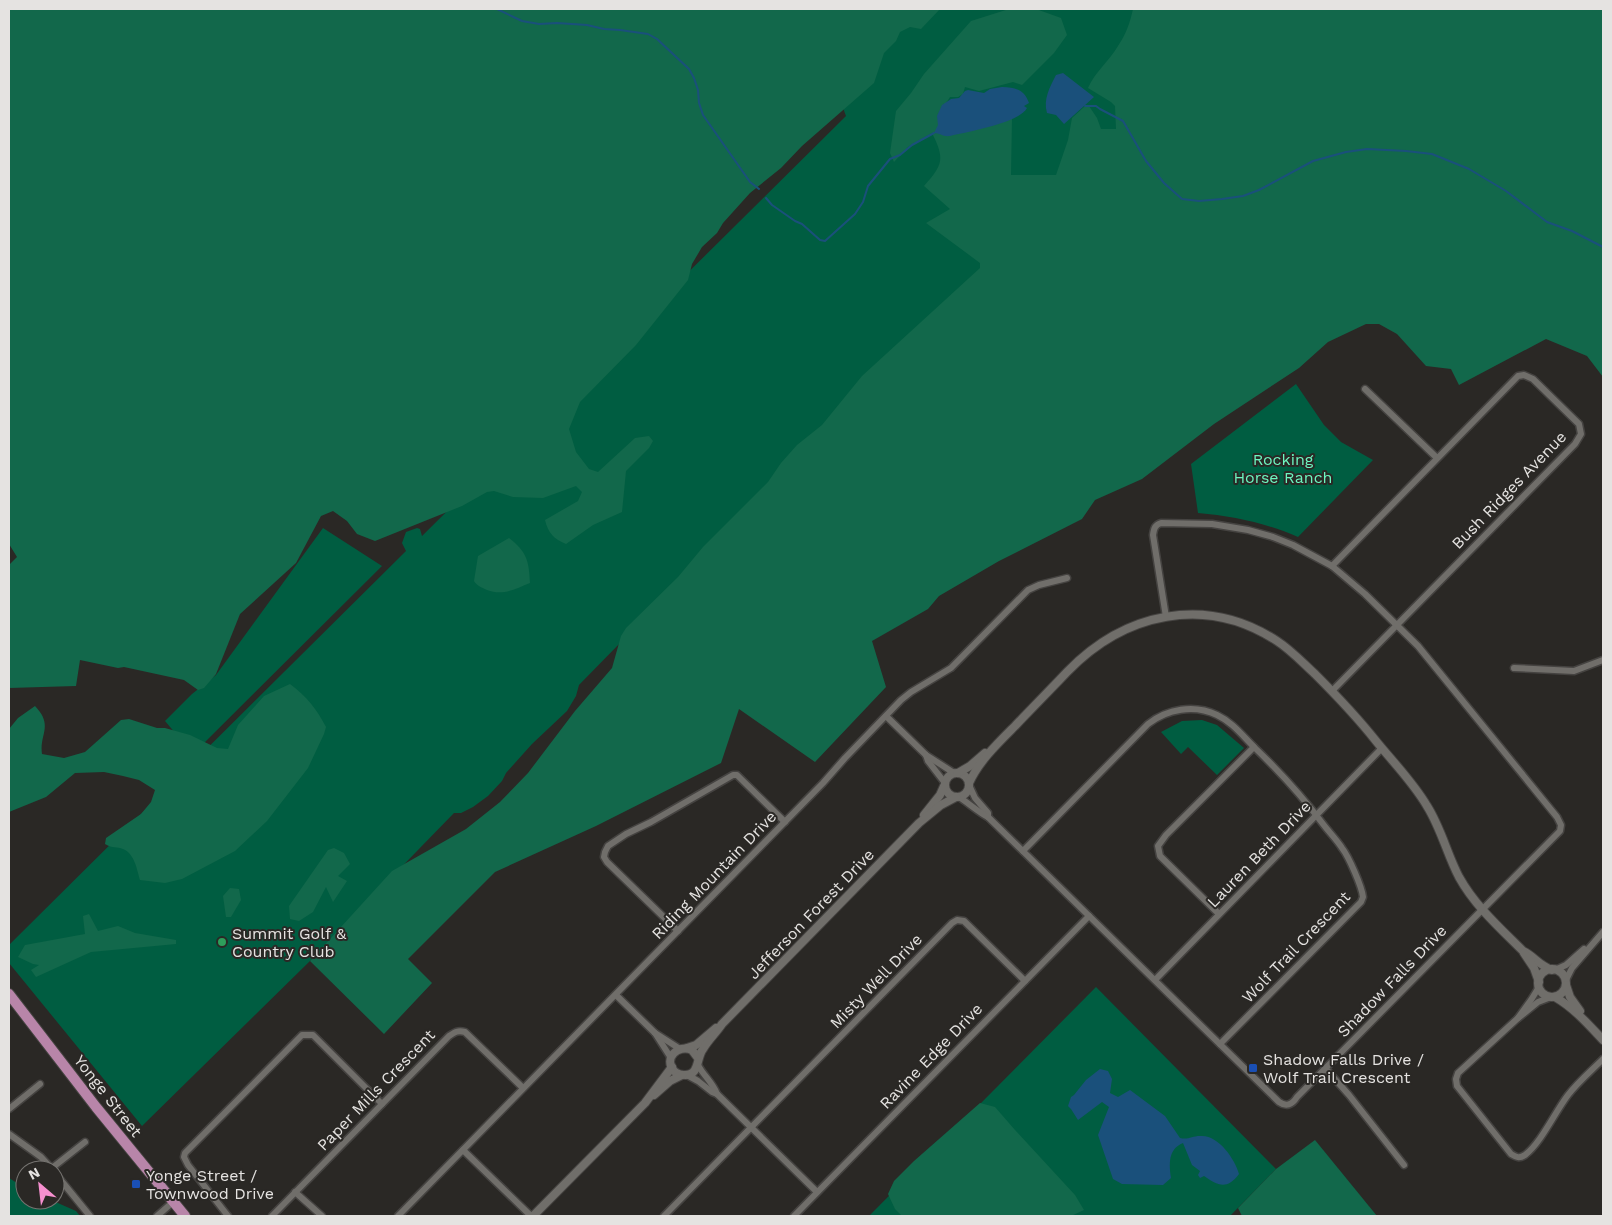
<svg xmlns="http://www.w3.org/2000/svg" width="1612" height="1225" viewBox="0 0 1612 1225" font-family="'Work Sans',sans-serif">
<rect width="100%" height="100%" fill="#2a2825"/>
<g fill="#005d41">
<path d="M806,9H1259L1021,233L579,685L576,696L567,711L532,744L506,773L502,781L488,796L473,807L461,813H454L310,961L142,1126L9,963V945L406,551L402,543L406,532L417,528L420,529L422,536L846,116Z"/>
<path d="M1296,384L1324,425L1341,442L1373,460L1298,537C1266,523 1233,516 1198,513L1191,464Z"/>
<path d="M323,528L382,566L193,754L165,721L192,694L216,675Z"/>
<path d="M1202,720L1217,725L1244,748L1217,775L1188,747L1181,754L1161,732L1182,721Z"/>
<path d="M1096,987L1276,1169L1230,1216H869Z"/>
<path d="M9,1178L25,1188V1200H51L76,1211L80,1216H9Z"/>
</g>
<g fill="#12684b">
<path d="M9,9H940L921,29L910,27L900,32L896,41L884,53L874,83L802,146L781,168L750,193L723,223L717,233L702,247L692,264L688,280L636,345L580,402L569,429L576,452L589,469L598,472L635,438L649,436L653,441L649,448L626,471L622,512L593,525L566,544C554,539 548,533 545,520L578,501L582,492L576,486L543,498L513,497L494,491L487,492L462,506L375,541L357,534L347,521L333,511L321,516L296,563L240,614L216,674L204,688L198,690L184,680L124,667L118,668L80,660L76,686L9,688V565L17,557L9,544Z"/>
<path d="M1009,9H1036L1061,18L1067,35L1054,53L1022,85L1013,82L979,91L965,87L963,94L958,97H950L943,108L1012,117L1011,175H1056L1068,140L1072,118L1084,107L1089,106L1097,118L1101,129H1116L1115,106L1111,102L1088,88C1095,72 1109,61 1118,46C1126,34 1130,23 1133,9H1603V377L1587,356L1546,339L1459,385L1451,369L1426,366L1397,334L1379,324H1366L1328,342L1299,368L1214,424L1142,479L1095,500L1082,519L999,561L939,596L928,609L872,641L886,687L815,762L739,709L721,763L596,826L495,872L408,959L432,983L384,1034L310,961L392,871L466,829L500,802L528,773L575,711L612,668L621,636L626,628L678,577L703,547L768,482L781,463L797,445L822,425L862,376L980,268V263L926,223L950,209L924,186C943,165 945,159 932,133L908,147L894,162L890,153L896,111L911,93L924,74L971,21Z"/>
<path d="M509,538C527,552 529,561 530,583C515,589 503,596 487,590C481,587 477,586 474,581L478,556Z"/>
<path d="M290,684C307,697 316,708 326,727L324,734L308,768L267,821L235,851L182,879L165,883L140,880C137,870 135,854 123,849C117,846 113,849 105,844L106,838L141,814L151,802L155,790L139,780L123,776L104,772L75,773L46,797L9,812V729L18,718L35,706C54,726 39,734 42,754L64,758L85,752L121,720L129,719L157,728H165L190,735L217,748L228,749L238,725L264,696Z"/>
<path d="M334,848L344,853L350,864L338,876L347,881L333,902L326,887L313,912L299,921L290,919L289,906L328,850Z"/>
<path d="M230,888L239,889L241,900L231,917H226L223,896Z"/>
<path d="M89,914L98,931L118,926L135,933L176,940V944L91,952L36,977L31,970L39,965L33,964L18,957L25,945L85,934L83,916Z"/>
<path d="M980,1103L995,1107L1015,1130L1075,1195L1084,1210L1071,1216H902L895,1209L888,1194L894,1181L914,1161Z"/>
<path d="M1315,1140L1377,1216H1242L1238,1208L1276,1169Z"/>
</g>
<g fill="#1a507b">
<path d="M1063,73L1094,97L1064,124L1056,115L1047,113C1043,99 1050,87 1056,75Z"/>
<path d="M1002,87C1016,88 1024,89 1029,103L1024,106L1027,108C1019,123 967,132 950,136C943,137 940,133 934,133L938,125L937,116L942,105L951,99L959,98L965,91L968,90L984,93L990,89Z"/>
<path d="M1100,1069L1108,1071L1112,1079L1110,1093L1118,1097L1130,1090L1165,1116L1180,1138C1188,1140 1192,1136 1200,1136C1218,1134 1235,1159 1239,1174C1227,1190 1218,1186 1204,1176L1200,1178L1198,1175L1200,1171L1192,1165L1183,1143C1168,1149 1169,1164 1171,1178L1163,1185L1122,1184L1113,1179L1098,1135L1109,1107L1102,1102L1078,1120L1071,1109L1068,1106L1071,1097L1074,1095L1086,1080Z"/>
</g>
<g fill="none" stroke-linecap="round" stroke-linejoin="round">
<g stroke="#1a507b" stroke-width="2">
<path d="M497,9L522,21L539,24L557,23L587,25L604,29L620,30L648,34L657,39L689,69L694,78L698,90L699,103L703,115L750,182L759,189"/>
<path d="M1085,106H1096L1100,109L1123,121L1146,161L1164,183L1182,199L1199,201L1222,199L1243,196L1259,190L1313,161L1346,152L1367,149L1406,151L1432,154L1469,169L1506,191L1547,222L1572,231L1603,247"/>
<path d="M766,198L772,205L795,221L802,224L820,240L825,241L855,214L863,202L868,186L890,159L900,155L912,145L934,133"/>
</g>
<g stroke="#454341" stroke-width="9">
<g id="minor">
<path d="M1365,389L1437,458"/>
<path d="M1332,566L1518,376L1524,375L1533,379L1579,424L1581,434L1575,444L1332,691"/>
<path d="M1514,668L1574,671L1603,660"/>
<path d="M886,716L926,755L954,773"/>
<path d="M926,755L928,761L945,783"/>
<path d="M969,785L975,798L988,813V817"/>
<path d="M959,797C967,802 981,814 988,817L1279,1102C1286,1107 1292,1105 1297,1097L1560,831L1561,825L1557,817L1418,646L1365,594L1332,566L1293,545L1273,537L1248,530L1212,524L1161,523C1155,525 1154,528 1153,535L1166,617"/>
<path d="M1023,851L1148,724C1167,709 1194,704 1217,715C1232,722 1242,735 1254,747C1279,771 1302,796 1323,824C1329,832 1337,840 1342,848C1349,857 1362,887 1363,897L1361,902L1220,1044"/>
<path d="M1219,914L1160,856L1158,846L1166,835L1254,747"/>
<path d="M678,931L607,862L604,857L605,852L608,846L626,834L651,822L733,775H737L740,778L785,822"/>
<path d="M1555,970L1566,965L1584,949"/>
<path d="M1155,980L1382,748"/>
<path d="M1566,980L1572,968L1603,932"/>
<path d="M616,995L655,1033L671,1058"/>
<path d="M1551,997L1538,1002L1517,1019L1458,1073L1456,1079L1457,1086L1511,1154C1516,1157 1519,1159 1525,1155C1541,1143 1555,1112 1568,1095C1578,1082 1591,1071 1603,1059"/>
<path d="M1518,1018L1531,1000L1539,987"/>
<path d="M655,1033L680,1049"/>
<path d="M698,1065C703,1075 713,1083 717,1094"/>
<path d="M1326,1069L1349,1095L1404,1165"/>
<path d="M687,1075L698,1081L712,1092L717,1094L817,1192"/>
<path d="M9,1109L40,1084"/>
<path d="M9,1134L41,1157L53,1170"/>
<path d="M463,1150L531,1216"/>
<path d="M52,1168L85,1142"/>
<path d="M55,1173L90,1216"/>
<path d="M295,1192L322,1216"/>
<path d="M157,1216L173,1202"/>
<path d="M228,1216L188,1165L184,1157L185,1153L302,1035H313L382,1104"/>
<path d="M272,1216L449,1036C455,1032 458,1030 465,1032L523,1088"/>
<path d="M398,1216L823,783L845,758L901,700L911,692L951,668L1028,590L1039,585L1067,578"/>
<path d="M664,1216L952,923L957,920L964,921L1025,981"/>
<path d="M794,1216L1089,916"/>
</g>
</g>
<g stroke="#454341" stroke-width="10">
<g id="tertiary">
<circle cx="957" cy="785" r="12"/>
<path d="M958,773L970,766L985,753"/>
<path d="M969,783C979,761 998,743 1015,726C1032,708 1050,690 1067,672C1124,613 1205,594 1277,641C1291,650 1303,663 1315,674C1337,696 1357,717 1376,741C1393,762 1413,782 1427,806C1441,828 1447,854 1459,877C1475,906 1500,928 1523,951C1534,956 1538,965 1552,970"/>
<path d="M924,815L940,795L944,786"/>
<path d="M1524,953L1534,968L1539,982"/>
<circle cx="1552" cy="983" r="14"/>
<path d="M1566,985L1570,997L1580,1011"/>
<path d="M1555,997C1574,1008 1588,1024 1603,1040"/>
<path d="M687,1048L696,1045L716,1028"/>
<path d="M698,1058L692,1050C678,1044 663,1058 674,1071C677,1074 681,1075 685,1075C700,1075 696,1058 703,1049C708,1040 716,1033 722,1024L919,823L941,805L956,797"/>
<path d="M654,1095L670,1081L682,1075"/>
<path d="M533,1216L645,1103L672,1067"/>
</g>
</g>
<g stroke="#454341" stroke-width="12">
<path id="primary" d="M9,994L96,1107L185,1216"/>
</g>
<use href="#minor" stroke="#706e6a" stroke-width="6"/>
<use href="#tertiary" stroke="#706e6a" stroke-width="8"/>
<use href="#primary" stroke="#b885a9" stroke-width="10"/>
</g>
<circle fill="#2e9e5b" stroke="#2a2825" stroke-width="2" cx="222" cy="942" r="5"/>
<g fill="#1a4fb4" stroke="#2a2825" stroke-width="2">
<rect x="1248" y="1063" width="10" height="10" rx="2.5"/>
<rect x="131" y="1179" width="10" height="10" rx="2.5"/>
</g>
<g text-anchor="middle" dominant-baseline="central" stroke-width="4" stroke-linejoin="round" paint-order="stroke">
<g font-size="16" fill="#6df6c0" stroke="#2a2825">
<text x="1283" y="459">Rocking<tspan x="1283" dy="18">Horse Ranch</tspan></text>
</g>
<g font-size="16" fill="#e5e3e1" stroke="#2a2825">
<text transform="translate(1509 490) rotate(-46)">Bush Ridges Avenue</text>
<text transform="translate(1259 854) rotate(-46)">Lauren Beth Drive</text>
<text transform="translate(714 875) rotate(-46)">Riding Mountain Drive</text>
<text transform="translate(811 914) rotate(-46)">Jefferson Forest Drive</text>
<text transform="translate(1296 947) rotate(-46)">Wolf Trail Crescent</text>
<text transform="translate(876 981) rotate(-46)">Misty Well Drive</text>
<text transform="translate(1392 981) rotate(-46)">Shadow Falls Drive</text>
<text transform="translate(931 1056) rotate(-46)">Ravine Edge Drive</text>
<text transform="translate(376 1090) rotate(-46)">Paper Mills Crescent</text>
<text transform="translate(108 1096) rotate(52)">Yonge Street</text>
</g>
<g font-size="16" fill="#e5e3e1" stroke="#2a2825" text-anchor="start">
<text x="232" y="933">Summit Golf &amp;<tspan x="232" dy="18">Country Club</tspan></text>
<text x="1263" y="1059">Shadow Falls Drive /<tspan x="1263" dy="18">Wolf Trail Crescent</tspan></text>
<text x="146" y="1175">Yonge Street /<tspan x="146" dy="18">Townwood Drive</tspan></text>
</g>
</g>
<rect width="1612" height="1225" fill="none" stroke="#e5e3e1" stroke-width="20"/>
<g transform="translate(40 1185) rotate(332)"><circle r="24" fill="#2a2825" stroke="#757370"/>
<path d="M0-4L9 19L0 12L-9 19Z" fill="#f690cf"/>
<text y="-8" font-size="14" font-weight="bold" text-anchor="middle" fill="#e5e3e1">N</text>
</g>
</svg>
